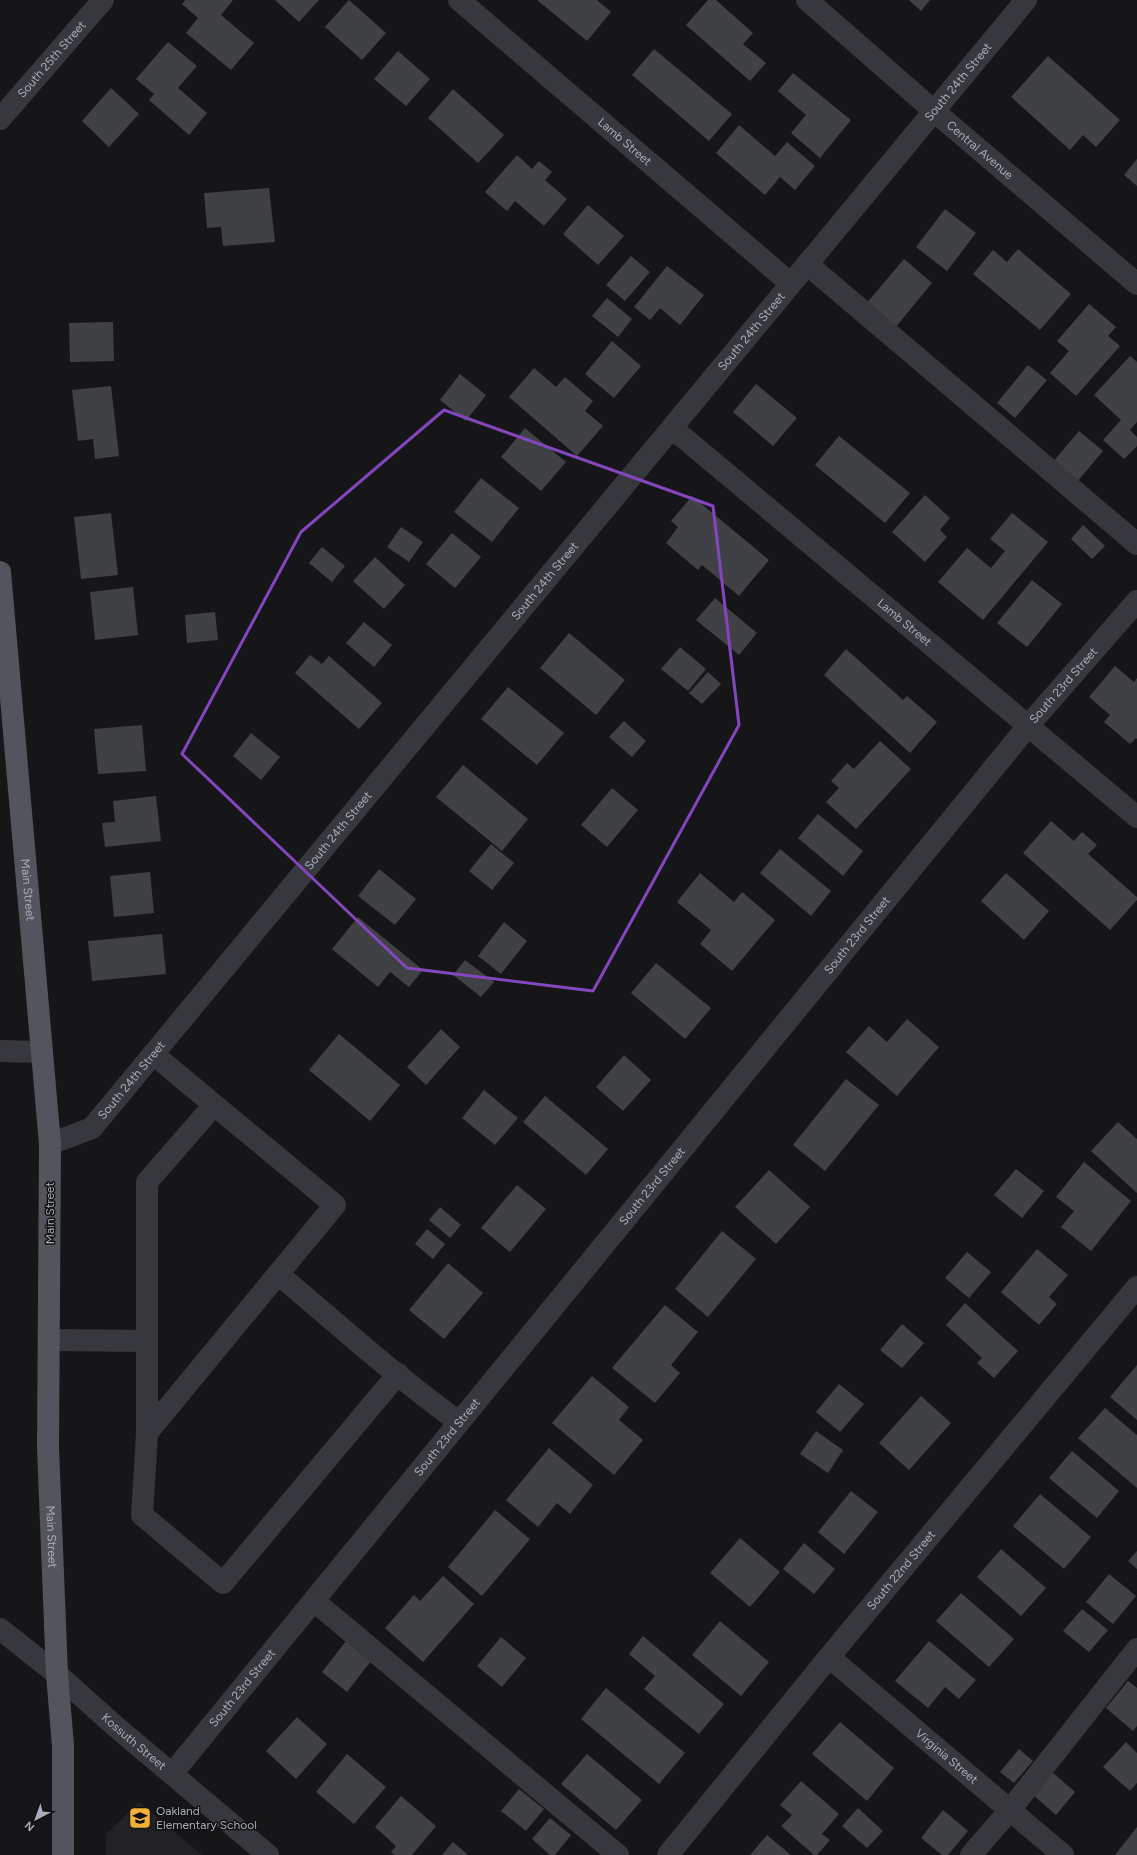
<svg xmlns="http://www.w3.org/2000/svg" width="1137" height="1855" viewBox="0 0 1137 1855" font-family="Figtree,sans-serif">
<rect width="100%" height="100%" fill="#161618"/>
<path fill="#222225" d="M139,1802L202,1855H106V1834Z"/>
<g fill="#404145">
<path d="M185,0H233L221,15L254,43L231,70L186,33L198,18L182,4Z"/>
<path d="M275,0H319L299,22Z"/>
<path d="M349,0L386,33L362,60L325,27Z"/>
<path d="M537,0H597L611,12L587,41Z"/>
<path d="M708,0H716L753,33L743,44L766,63L750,81L686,25Z"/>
<path d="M909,0H930L921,11Z"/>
<path d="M168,42L197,66L178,88L207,113L189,135L149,100L154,94L136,79Z"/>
<path d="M654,49L732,114L709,141L632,75Z"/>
<path d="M398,51L430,79L406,106L374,79Z"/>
<path d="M1048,56L1120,120L1096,147L1083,135L1070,150L1011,97Z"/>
<path d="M793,73L851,120L820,158L791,133L806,115L778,91Z"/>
<path d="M111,88L139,114L109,147L82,121Z"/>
<path d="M453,89L504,135L478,163L428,118Z"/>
<path d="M739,125L775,156L787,142L815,166L795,190L780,177L765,195L716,153Z"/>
<path d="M517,155L532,169L539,161L552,172L545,180L567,199L544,226L515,201L507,211L485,192Z"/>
<path d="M1137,159V186L1124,175Z"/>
<path d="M269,188L275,242L223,246L221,227L207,228L204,193Z"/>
<path d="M588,205L624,236L598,265L563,234Z"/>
<path d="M945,209L976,233L947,271L916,247Z"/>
<path d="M1018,249L1071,294L1040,330L973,274L993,250L1007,262Z"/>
<path d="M631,256L650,272L625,301L606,285Z"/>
<path d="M904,259L932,283L895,328L866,304Z"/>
<path d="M667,266L704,295L680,325L660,308L650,320L634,307Z"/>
<path d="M607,298L632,319L618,337L592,316Z"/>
<path d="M1089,304L1116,327L1108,336L1120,346L1076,396L1050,373L1069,351L1057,341Z"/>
<path d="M113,322L114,361L70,362L69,323Z"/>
<path d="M612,341L641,366L614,398L585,374Z"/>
<path d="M1130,356L1137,362V422L1130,430L1137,437V446L1124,459L1103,440L1121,420L1094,395Z"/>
<path d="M1028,365L1047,380L1015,418L997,403Z"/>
<path d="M534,368L556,387L565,377L593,401L585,411L603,426L577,456L509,397Z"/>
<path d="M460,374L486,395L466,421L440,400Z"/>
<path d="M756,384L797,418L773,446L733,412Z"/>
<path d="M111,386L119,456L95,459L93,439L78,441L72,390Z"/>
<path d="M525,428L566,462L541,491L501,457Z"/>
<path d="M1079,431L1103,451L1076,483L1052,463Z"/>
<path d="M839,436L910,493L885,523L815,465Z"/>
<path d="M481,478L519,508L492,542L454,512Z"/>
<path d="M925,495L950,518L940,530L947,537L925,562L892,532Z"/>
<path d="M692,496L769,560L739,596L702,565L698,570L666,543L678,527L671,521Z"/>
<path d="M111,513L118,575L81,579L74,517Z"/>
<path d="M1012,513L1048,542L983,620L938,582L967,548L991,568L1005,551L990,539Z"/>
<path d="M1083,525L1105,546L1092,559L1071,539Z"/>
<path d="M401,527L423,542L409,562L387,547Z"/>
<path d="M452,533L481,557L455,588L426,564Z"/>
<path d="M322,547L345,566L332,582L309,563Z"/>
<path d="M375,557L405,585L384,609L353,581Z"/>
<path d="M1032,580L1062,604L1027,647L997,623Z"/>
<path d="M133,587L138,635L95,640L90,592Z"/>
<path d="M715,598L757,633L739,655L696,620Z"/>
<path d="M215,612L218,640L187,643L185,615Z"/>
<path d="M364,622L392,645L374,667L346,643Z"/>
<path d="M569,633L625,680L596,715L540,668Z"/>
<path d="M680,647L706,669L688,691L661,669Z"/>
<path d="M846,649L903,700L907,696L937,722L910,753L824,675Z"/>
<path d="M310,655L322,664L329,656L382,703L359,729L295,673Z"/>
<path d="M1115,666L1134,682L1137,678V739L1136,738L1130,744L1104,722L1110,715L1089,697Z"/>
<path d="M708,672L721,684L702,704L689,693Z"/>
<path d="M508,687L564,733L537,765L481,719Z"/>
<path d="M624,721L646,741L632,757L609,737Z"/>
<path d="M142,725L146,771L98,774L94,729Z"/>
<path d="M251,733L280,757L261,780L233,756Z"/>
<path d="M880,741L911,769L856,829L826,802L839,788L831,781L847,763L854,769Z"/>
<path d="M463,765L528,819L502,851L436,797Z"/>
<path d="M612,788L638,810L607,847L581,825Z"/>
<path d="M156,796L161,841L105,847L102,823L115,822L113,801Z"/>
<path d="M818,814L863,851L843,876L798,838Z"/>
<path d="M1051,821L1074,841L1082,832L1097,845L1088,854L1137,897V900L1110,930L1023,853Z"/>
<path d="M491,844L514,863L492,890L469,871Z"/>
<path d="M780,849L831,891L811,916L760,873Z"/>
<path d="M379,869L416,899L395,925L358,896Z"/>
<path d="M150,872L154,913L114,917L110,876Z"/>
<path d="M700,873L734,902L742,892L775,920L732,971L700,944L711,930L677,902Z"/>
<path d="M1006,873L1049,911L1024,940L981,901Z"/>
<path d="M358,917L423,970L409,987L390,972L378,987L332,949Z"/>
<path d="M504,922L527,941L501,974L478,956Z"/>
<path d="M162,934L166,974L92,981L88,941Z"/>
<path d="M465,960L494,982L481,997L453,975Z"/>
<path d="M656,963L711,1008L685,1039L631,993Z"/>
<path d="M907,1019L939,1047L897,1096L846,1052L869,1026L887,1042Z"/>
<path d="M441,1029L460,1047L426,1085L407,1067Z"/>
<path d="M339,1034L400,1085L370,1121L309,1070Z"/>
<path d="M624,1055L651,1080L623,1111L596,1087Z"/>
<path d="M846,1079L879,1105L825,1171L793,1145Z"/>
<path d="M484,1090L518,1118L495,1145L462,1118Z"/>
<path d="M545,1096L608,1149L586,1175L523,1122Z"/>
<path d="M1118,1122L1137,1139V1193L1091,1151Z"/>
<path d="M1084,1162L1131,1201L1091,1251L1061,1227L1074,1211L1056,1197Z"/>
<path d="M1016,1169L1044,1191L1022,1218L994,1195Z"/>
<path d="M769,1170L810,1207L776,1244L735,1207Z"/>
<path d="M517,1185L546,1209L510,1252L481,1228Z"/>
<path d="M440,1207L461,1225L450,1238L429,1220Z"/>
<path d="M427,1229L445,1244L433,1259L415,1244Z"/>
<path d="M722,1231L756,1259L708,1317L675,1289Z"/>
<path d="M1037,1249L1068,1275L1049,1297L1057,1304L1039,1325L1001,1292Z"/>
<path d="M967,1252L991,1272L969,1298L945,1278Z"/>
<path d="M448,1263L483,1293L444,1339L409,1310Z"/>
<path d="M965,1303L1018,1351L994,1378L977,1363L982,1358L946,1325Z"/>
<path d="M665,1305L698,1332L671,1365L680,1373L655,1403L612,1368Z"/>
<path d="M902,1324L924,1343L902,1368L880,1350Z"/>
<path d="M1137,1365V1420L1110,1397Z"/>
<path d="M592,1376L629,1407L619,1420L643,1440L614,1475L552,1423Z"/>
<path d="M839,1384L864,1404L840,1432L816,1412Z"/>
<path d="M921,1396L951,1423L909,1470L879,1443Z"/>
<path d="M1105,1408L1137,1435V1488L1078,1438Z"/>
<path d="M816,1431L843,1450L828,1473L800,1454Z"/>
<path d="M549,1448L593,1485L570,1514L557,1503L538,1527L506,1500Z"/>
<path d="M1072,1451L1119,1491L1097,1518L1049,1478Z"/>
<path d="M851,1491L878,1512L844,1554L818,1532Z"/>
<path d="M1040,1494L1091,1537L1064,1569L1013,1526Z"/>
<path d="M495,1510L530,1539L482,1596L448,1567Z"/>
<path d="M740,1538L780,1572L750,1607L710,1573Z"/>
<path d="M804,1543L835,1569L814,1594L783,1569Z"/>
<path d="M1001,1549L1046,1588L1021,1616L977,1577Z"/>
<path d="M1137,1551V1569L1128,1561Z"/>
<path d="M1109,1574L1136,1596L1113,1624L1086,1602Z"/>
<path d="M443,1576L474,1604L423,1662L385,1628L414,1595L420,1601Z"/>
<path d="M961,1593L1014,1639L989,1667L936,1621Z"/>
<path d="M1082,1609L1108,1630L1089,1652L1063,1631Z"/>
<path d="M720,1621L769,1662L741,1696L692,1655Z"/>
<path d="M643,1636L724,1704L699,1734L644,1689L655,1676L629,1654Z"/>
<path d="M501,1637L526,1658L502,1687L477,1666Z"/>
<path d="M346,1641L371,1661L347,1692L322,1672Z"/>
<path d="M929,1641L976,1680L959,1699L945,1687L928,1708L895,1681Z"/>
<path d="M1128,1681L1137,1688V1726L1133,1731L1106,1708Z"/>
<path d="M606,1688L685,1753L659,1784L581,1719Z"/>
<path d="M297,1717L327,1744L296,1779L266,1751Z"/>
<path d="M840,1722L894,1768L867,1801L812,1754Z"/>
<path d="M1126,1742L1137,1753V1783L1130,1791L1103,1767Z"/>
<path d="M1019,1749L1033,1761L1014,1783L1000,1772Z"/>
<path d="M347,1754L386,1787L354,1824L316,1792Z"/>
<path d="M587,1754L642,1800L616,1830L561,1784Z"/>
<path d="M1052,1772L1075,1792L1056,1815L1033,1795Z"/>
<path d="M801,1781L839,1814L822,1834L830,1840L817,1855H814L781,1826L792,1815L780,1805Z"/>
<path d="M519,1789L544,1809L526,1831L501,1811Z"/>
<path d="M401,1796L436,1826L412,1855H395L391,1852L396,1846L375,1827Z"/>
<path d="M858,1808L883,1831L867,1848L842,1826Z"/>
<path d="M943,1810L968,1831L948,1855H942L921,1838Z"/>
<path d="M550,1818L571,1835L555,1855H550L532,1839Z"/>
<path d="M1137,1827V1855H1115Z"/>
<path d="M767,1835L791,1855H750Z"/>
<path d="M453,1842L468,1855H442Z"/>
</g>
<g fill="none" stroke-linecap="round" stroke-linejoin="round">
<g stroke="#37383d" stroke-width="22">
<path id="s1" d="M459,0L790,283"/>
<path id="s2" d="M807,0L934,111L1137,284"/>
<path id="s3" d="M0,119L103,0"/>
<path d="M807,264L1137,544"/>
<path id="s4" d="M672,428L1137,817"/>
<path d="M0,1051L42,1052"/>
<path d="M153,1054L335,1205L278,1274"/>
<path id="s5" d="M50,1144L92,1128L1026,0"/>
<path d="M49,1340L147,1341"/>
<path d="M398,1374L223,1583L142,1515L147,1433L278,1274C338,1324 396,1377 459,1422"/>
<path d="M147,1433V1182L214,1105"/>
<path d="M314,1601L618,1855"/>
<path id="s6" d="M0,1629L57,1674L115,1726L268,1855"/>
<path id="s7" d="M829,1657L1063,1855"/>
<path id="s8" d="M172,1774L1028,726L1137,601"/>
<path id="s9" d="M668,1855L829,1657L1137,1287"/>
<path d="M971,1855L1010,1810L1137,1649"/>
</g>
<path stroke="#53555c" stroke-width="22" id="s10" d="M0,572L50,1144L48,1448L57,1674L63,1746V1855"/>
</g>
<path fill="none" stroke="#8446be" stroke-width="3" stroke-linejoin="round" d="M444,410L713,506L739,725L593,991L407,968L182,754L301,532Z"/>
<defs>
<g id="school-square" transform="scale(1.15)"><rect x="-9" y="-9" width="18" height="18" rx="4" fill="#f2b134" stroke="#111113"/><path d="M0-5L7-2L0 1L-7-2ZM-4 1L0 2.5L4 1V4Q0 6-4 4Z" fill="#111"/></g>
</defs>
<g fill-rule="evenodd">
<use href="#school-square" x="140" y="1818"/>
</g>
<g text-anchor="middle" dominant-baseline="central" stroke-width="3" stroke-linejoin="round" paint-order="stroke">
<g font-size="12" fill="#a8adb8" stroke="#111113">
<text stroke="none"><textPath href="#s3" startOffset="79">South 25th Street</textPath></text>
<text stroke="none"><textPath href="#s5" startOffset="1403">South 24th Street</textPath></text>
<text stroke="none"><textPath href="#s1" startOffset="218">Lamb Street</textPath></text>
<text stroke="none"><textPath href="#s2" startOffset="229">Central Avenue</textPath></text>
<text stroke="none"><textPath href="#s5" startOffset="1079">South 24th Street</textPath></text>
<text stroke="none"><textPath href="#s5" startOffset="755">South 24th Street</textPath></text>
<text stroke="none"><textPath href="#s4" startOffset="303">Lamb Street</textPath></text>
<text stroke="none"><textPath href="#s8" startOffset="1407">South 23rd Street</textPath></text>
<text stroke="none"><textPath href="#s5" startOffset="431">South 24th Street</textPath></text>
<text stroke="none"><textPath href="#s10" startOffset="319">Main Street</textPath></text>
<text stroke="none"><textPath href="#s8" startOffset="1083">South 23rd Street</textPath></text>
<text stroke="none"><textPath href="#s5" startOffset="107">South 24th Street</textPath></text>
<text stroke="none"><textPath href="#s8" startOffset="759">South 23rd Street</textPath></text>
<text transform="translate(50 1213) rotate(-90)">Main Street</text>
<text stroke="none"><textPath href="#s8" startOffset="435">South 23rd Street</textPath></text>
<text stroke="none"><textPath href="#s10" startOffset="967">Main Street</textPath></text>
<text stroke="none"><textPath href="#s9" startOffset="368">South 22nd Street</textPath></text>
<text stroke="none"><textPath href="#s8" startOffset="111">South 23rd Street</textPath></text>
<text stroke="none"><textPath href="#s6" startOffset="175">Kossuth Street</textPath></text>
<text stroke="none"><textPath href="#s7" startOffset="154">Virginia Street</textPath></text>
</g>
<g font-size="12" fill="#a8adb8" stroke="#111113" text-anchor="start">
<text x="156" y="1811">Oakland<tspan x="156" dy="14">Elementary School</tspan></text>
</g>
</g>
<g transform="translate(36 1819) rotate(221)" stroke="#111113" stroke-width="3" paint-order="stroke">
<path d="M0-3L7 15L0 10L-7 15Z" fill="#a8adb8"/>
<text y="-6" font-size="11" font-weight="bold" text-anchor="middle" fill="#a8adb8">N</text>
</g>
</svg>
